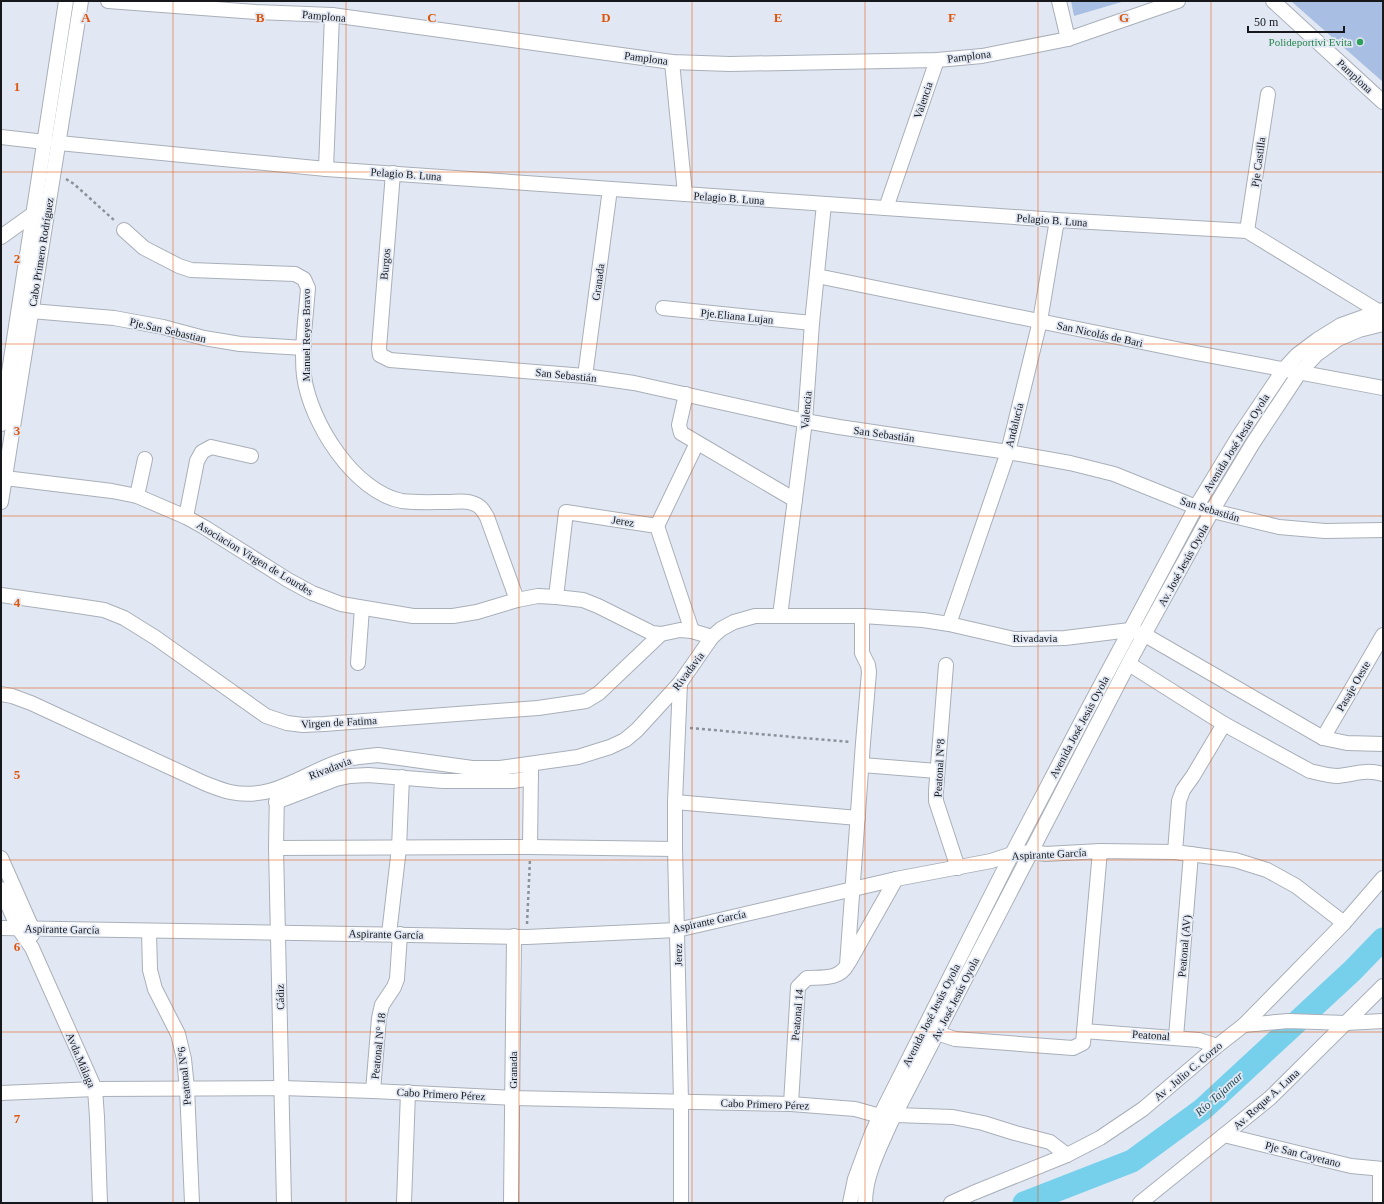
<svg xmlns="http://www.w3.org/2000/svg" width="1384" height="1204" viewBox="0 0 1384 1204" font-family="Georgia,serif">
<rect width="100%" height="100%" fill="#e2e8f3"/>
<g fill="#a8bee2">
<path d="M1071,1H1125L1074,16Z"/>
<path d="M1291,1H1383V82Z"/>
</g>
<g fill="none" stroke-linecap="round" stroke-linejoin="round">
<path stroke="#76d0ec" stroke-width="23" d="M1024,1203L1132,1161L1203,1109L1352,971L1383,939"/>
<g stroke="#a9afb9" stroke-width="16">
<g id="minor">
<path d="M108,1L256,12L332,15L672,62L730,64L937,60L982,56L1068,39L1178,1"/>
<path d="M1059,1L1068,39"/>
<path d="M1273,1L1383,102"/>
<path d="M672,62L685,194"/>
<path d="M1,137L45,142"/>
<path d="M59,143L326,169L1057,220L1247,231L1378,311"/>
<path d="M326,169L332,15"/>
<path d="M393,173L379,348L380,355L390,360L585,376L634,383L805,421L839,427L1008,452L1070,463L1114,474L1196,507L1279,527L1325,531L1383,530"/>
<path d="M886,208L937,60"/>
<path d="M124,230L144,248L179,266L191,270L295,274L304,279L308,288C306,316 301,349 304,376C310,422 354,492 402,501C417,503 433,502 448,502C455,502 465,500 472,503C480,505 483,510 487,517L517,600"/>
<path d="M1247,231L1268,94"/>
<path d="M1,237L33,214"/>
<path d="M817,276L1196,353L1383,388"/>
<path d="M663,308L812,323"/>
<path d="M31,311L114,318L163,327L204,338L240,344L304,348"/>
<path d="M585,376L610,189"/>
<path d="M686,394L679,425L681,433L795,500"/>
<path d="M1,424L66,1"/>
<path d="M5,478L112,491L137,496L186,517L204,527L288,580L312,593L341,604L413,616H453L477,612L517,600L538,596L556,597L583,600L598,606L652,633L661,634L680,630L692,631L712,637"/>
<path d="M137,496L145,459"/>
<path d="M1,502L81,1"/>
<path d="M186,517L197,461L202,452L211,447L251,456"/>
<path d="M657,526L697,443"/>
<path d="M1,595L78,606L104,610L124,618L156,638L266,716L287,723L303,725L324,724L538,708L586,701L599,693L661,634"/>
<path d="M556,597L566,512L657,526L692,631"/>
<path d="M780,616L805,421L812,323L824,204"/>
<path d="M949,624L1008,452L1040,321L1057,220"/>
<path d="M358,663L362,608"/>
<path d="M1129,664L1224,724L1310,771C1319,773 1328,776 1338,776C1356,774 1365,769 1383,774"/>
<path d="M946,665L936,791V801L958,868"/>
<path d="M680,683L675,802V849L681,1101V1203"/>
<path d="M1,694L12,696L31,703L204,783C212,786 221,790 230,792C275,802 307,770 347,759C357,757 368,756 378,755L472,768H500L578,757L610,747L625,740L637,730L680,683L712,637L721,629L734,622L755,616H862L923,620L949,624L1014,639L1065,638L1130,630L1145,635L1323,738L1347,743L1383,744"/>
<path d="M1323,738L1383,635"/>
<path d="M862,765L937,771"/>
<path d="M277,790L276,848L284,1203"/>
<path d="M276,802L336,779L350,776L368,775L443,781H513L531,778"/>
<path d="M675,802L858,818"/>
<path d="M530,847L531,770"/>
<path d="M276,848L530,847L675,849"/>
<path d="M1175,852L1179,801L1183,790L1193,776L1224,724"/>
<path d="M1,858L32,928V935"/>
<path d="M1,889L18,928L32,948L95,1089L97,1117L100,1203"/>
<path d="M1,928L527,937L677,930L896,879L991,861L1012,854L1032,852L1046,854L1100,851L1175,852L1235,860L1267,870L1296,886L1344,923"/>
<path d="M149,931L150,970L155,989L178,1034L184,1059L187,1088L192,1203"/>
<path d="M389,934L399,848L402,777"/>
<path d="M849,962L896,879"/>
<path d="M1244,1025L1288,1021L1346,1023L1383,1021"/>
<path d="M1084,1031L1199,1040L1217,1046"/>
<path d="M937,1033L955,1039L1073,1048L1083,1043L1100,851"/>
<path d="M1176,1037L1191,854"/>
<path d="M373,1091L379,1018L382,1005L394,987L397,979L400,934"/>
<path d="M1,1093L95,1089L282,1088L373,1091L513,1098L791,1104L855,1109L880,1116"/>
<path d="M791,1104L798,987L807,978C822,977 839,980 847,965L863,743L869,672L868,665L862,653V616"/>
<path d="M895,1115L953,1117L983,1123L1015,1133L1050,1142L1067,1155"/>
<path d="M1224,1135L1351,1166L1383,1169"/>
<path d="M404,1203L408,1092"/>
<path d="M511,1203L514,936"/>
<path d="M850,1203L855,1179L872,1133L880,1116L1012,854L1088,709L1196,507L1239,436L1284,369L1297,355L1317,340L1341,325L1383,310"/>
<path d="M865,1203C865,1175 880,1147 891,1122L1133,655L1212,511L1253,443L1300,372L1317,354L1338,339L1359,330L1383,324"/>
<path d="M951,1203L973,1193L1067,1155L1100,1138L1143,1109L1217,1046L1244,1025L1344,923L1383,878"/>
<path d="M1140,1203L1270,1098L1383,986"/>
<path d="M1380,1203V1169"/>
</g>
</g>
<g stroke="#8d9199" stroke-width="2.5" stroke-dasharray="3 3" stroke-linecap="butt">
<path d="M66,179L74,184L115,221"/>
<path d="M690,728L850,742"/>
<path d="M527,924L530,859"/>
</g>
<use href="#minor" stroke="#fff" stroke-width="14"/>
</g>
<path fill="none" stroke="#de560d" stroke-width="1" stroke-opacity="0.55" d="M173,1V1203M346,1V1203M519,1V1203M692,1V1203M865,1V1203M1038,1V1203M1211,1V1203M1,172H1383M1,344H1383M1,516H1383M1,688H1383M1,860H1383M1,1032H1383"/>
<circle fill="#2e9e5b" stroke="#e2e8f3" stroke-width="1.5" cx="1360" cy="42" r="4"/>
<g text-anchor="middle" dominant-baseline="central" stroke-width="3.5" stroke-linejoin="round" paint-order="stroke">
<g font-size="11" fill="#16181c" stroke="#e2e8f3">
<text transform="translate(324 16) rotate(5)">Pamplona</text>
<text transform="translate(969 56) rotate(-7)">Pamplona</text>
<text transform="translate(646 58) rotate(8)">Pamplona</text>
<text transform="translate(1355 76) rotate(43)">Pamplona</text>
<text transform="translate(923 100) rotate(-71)">Valencia</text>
<text transform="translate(1258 162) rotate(-82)">Pje Castilla</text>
<text transform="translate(406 174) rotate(4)">Pelagio B. Luna</text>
<text transform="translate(729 198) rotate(4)">Pelagio B. Luna</text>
<text transform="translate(1052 220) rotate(4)">Pelagio B. Luna</text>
<text transform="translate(41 252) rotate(-81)">Cabo Primero Rodríguez</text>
<text transform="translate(385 264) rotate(-85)">Burgos</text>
<text transform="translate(598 282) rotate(-82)">Granada</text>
<text transform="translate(737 316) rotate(6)">Pje.Eliana Lujan</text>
<text transform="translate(168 330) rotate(13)">Pje.San Sebastian</text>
<text transform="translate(1100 334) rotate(12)">San Nicolás de Bari</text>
<text transform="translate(306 335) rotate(-90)">Manuel Reyes Bravo</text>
<text transform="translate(566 375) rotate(6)">San Sebastián</text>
<text transform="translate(806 410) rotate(-85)">Valencia</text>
<text transform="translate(1014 425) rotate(-76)">Andalucía</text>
<text transform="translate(884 434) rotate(8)">San Sebastián</text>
<text transform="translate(1236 443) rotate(-58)">Avenida José Jesús Oyola</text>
<text transform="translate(1210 509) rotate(17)">San Sebastián</text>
<text transform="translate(623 521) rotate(9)">Jerez</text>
<text transform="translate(255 558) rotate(31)">Asociacion Virgen de Lourdes</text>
<text transform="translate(1183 565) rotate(-61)">Av. José Jesús Oyola</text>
<text x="1035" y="638">Rivadavia</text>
<text transform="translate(688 671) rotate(-53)">Rivadavia</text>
<text transform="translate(1353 686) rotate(-60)">Pasaje Oeste</text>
<text transform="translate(339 722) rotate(-3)">Virgen de Fatima</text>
<text transform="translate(1079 727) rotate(-62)">Avenida José Jesús Oyola</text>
<text transform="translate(330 768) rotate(-21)">Rivadavia</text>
<text transform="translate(939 768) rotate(-87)">Peatonal N°8</text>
<text transform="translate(1049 854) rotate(-3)">Aspirante García</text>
<text transform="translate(709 921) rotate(-12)">Aspirante García</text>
<text transform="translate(62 929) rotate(1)">Aspirante García</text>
<text transform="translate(386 934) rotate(1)">Aspirante García</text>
<text transform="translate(1184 946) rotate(-85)">Peatonal (AV)</text>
<text transform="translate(678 955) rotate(-91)">Jerez</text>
<text transform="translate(280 997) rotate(-91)">Cádiz</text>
<text transform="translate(955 999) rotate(-63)">Av. José Jesús Oyola</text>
<text transform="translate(797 1015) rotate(-85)">Peatonal 14</text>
<text transform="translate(931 1015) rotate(-63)">Avenida José Jesús Oyola</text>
<text transform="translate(1151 1035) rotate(4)">Peatonal</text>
<text transform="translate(378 1046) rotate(-84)">Peatonal N° 18</text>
<text transform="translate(81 1060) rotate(67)">Avda.Málaga</text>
<text transform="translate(513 1070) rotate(-90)">Granada</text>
<text transform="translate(1188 1071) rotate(-40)">Av . Julio C. Corzo</text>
<text transform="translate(184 1076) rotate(-96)">Peatonal N°6</text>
<text transform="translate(441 1094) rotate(3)">Cabo Primero Pérez</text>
<text transform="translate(1266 1099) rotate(-42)">Av. Roque A. Luna</text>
<text transform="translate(765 1104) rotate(2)">Cabo Primero Pérez</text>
<text transform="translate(1303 1154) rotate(14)">Pje San Cayetano</text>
</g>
<g font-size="11" fill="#27864d" stroke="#e2e8f3" text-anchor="end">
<text x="1352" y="42">Polideportivi Evita</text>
</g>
<g font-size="12" font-style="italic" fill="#254e5a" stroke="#e2e8f3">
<text transform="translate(1219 1094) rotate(-42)">Río Tajamar</text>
</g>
</g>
<g font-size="13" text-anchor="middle" font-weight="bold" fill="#de560d" stroke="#e2e8f3" stroke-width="3.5" stroke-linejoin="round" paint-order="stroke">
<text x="86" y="22">A</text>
<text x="260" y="22">B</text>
<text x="432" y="22">C</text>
<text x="606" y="22">D</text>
<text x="778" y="22">E</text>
<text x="952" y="22">F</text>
<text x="1124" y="22">G</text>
<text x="17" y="91">1</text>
<text x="17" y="263">2</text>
<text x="17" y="435">3</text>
<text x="17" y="607">4</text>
<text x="17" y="779">5</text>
<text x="17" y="951">6</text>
<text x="17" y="1123">7</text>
</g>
<rect width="1384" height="1204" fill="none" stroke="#16181c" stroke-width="4"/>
<path d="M1248 26v6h96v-6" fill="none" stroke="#16181c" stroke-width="2"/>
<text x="1254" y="26" font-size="12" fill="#16181c" stroke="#e2e8f3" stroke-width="3" paint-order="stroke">50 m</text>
</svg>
